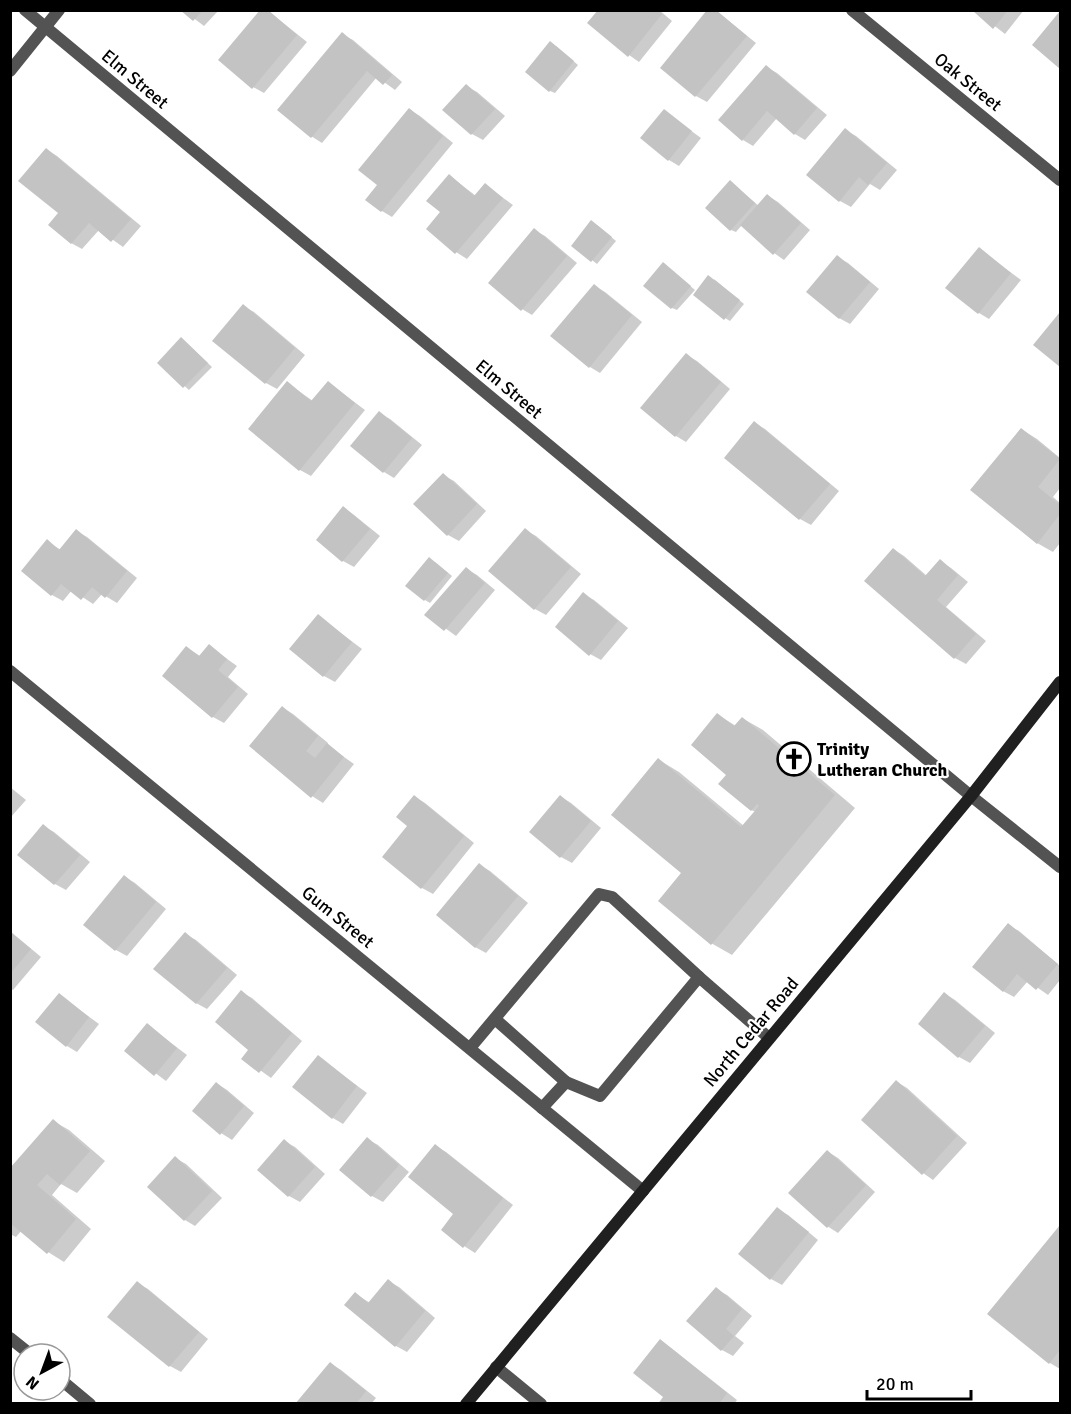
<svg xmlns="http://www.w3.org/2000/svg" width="1071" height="1414" viewBox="0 0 1071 1414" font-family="Signika,sans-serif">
<rect width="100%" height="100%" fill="#fff"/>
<g fill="#0003">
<path d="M183,10H219L204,26Z"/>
<path d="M267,10L307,42L264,93L253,87Z"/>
<path d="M600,10H659L672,21L639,62L629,55Z"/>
<path d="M715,10L756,43L707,102L696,96L662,68Z"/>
<path d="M974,10H1024L1005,34Z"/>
<path d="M1060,13V67L1034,45Z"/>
<path d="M342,34L353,40L402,82L395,90L377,77L322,143L311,136Z"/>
<path d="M556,46L578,65L555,93L550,91Z"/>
<path d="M766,67L777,73L827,115L805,140L795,134L777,118L753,146L743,140Z"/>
<path d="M466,86L477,92L505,116L483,140L472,134L445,110Z"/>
<path d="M410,110L420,116L453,143L392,217L382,211L380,185Z"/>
<path d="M664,111L701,138L679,166L669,160Z"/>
<path d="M845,130L856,136L897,170L880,190L870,184L851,207L840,201L808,174Z"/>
<path d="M46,149L57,156L141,226L123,247L99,230L82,249L71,243L60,213Z"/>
<path d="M450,176L476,196L485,185L513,205L467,259L456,252L442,212Z"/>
<path d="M730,182L759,206L768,196L778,202L810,230L784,260L774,253L742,225L736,232L731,230Z"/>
<path d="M597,225L616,241L597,264L573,245Z"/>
<path d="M534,230L545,236L577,263L532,315L522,309Z"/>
<path d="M979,249L1021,280L989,319L979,313Z"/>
<path d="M837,257L848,263L879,289L850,324L839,318Z"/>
<path d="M668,267L695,290L677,310L672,308Z"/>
<path d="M714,279L744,304L730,321L725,318Z"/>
<path d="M594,286L605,292L642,322L600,373L590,367Z"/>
<path d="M243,306L254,312L305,355L277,389L266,383L214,340Z"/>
<path d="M1060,315V365L1035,345Z"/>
<path d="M182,339L212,367L189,390L159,363Z"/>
<path d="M686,355L697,361L730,389L686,442L676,436Z"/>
<path d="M287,383L313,401L329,383L365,410L311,476L300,470L250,429Z"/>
<path d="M379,413L390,419L422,445L394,478L384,472L352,445Z"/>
<path d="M755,423L765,429L839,491L811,525L800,519L727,458Z"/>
<path d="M1021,429L1037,439L1060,458V488L1053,497L1060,503V543L1053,552L1037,543Z"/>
<path d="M443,475L454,481L486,511L459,541L448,535Z"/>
<path d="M344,508L354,515L380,536L354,567L343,561L318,539Z"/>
<path d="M525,530L536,536L581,574L546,615L535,609L490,571Z"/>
<path d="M76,531L87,537L137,578L117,603L102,594L93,604L72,590L63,601L52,595L23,571L47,541L61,550Z"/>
<path d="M893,549L904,556L927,576L940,561L951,568L968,582L946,607L986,641L966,664L955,658L866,580Z"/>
<path d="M435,562L452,576L430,603L425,600Z"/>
<path d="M466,569L477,575L495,590L456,636L427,615Z"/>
<path d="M583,594L594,600L628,628L601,660L590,654Z"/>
<path d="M318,616L362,649L335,682L324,676L291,649Z"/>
<path d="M209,646L237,666L228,677L248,694L224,723L213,717L187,648L200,656Z"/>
<path d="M283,708L293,714L328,743L327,745L354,764L323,803L312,796Z"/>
<path d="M718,715L736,726L742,718L763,730L855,808L732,955L711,943L683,872L659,760L679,772L744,826L756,812L751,810L728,774Z"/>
<path d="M10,787L26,800L10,818Z"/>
<path d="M415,797L425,803L474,843L433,894L422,888L384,857L409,826Z"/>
<path d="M561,797L571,803L601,828L572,863L561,857L531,832Z"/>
<path d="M43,826L54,832L90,862L66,890L55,884L19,854Z"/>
<path d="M480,865L490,871L528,903L486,953L475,947Z"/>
<path d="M125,877L135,883L166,909L127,956L116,950L85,925Z"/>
<path d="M1008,925L1019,931L1060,966V980L1048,995L1028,981L1014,997L1003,991Z"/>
<path d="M10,931L41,957L13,990L10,988Z"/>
<path d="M185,934L196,940L237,975L207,1009L196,1003Z"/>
<path d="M241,992L252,998L302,1041L271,1078L243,1058L251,1049Z"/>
<path d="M945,994L955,1000L995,1033L970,1063L959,1057L920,1024Z"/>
<path d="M59,995L99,1024L77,1052L67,1046Z"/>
<path d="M147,1025L187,1055L166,1081L126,1051Z"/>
<path d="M318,1057L367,1093L343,1124L333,1118Z"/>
<path d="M897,1082L907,1088L967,1143L933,1180L923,1173Z"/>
<path d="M216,1083L227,1090L254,1113L232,1140L221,1133Z"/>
<path d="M53,1121L69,1130L105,1161L77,1193L61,1184L52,1195L91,1229L64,1262L48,1252L22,1230L16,1237L10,1234V1170Z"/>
<path d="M367,1139L378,1145L409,1172L383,1202L372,1196L341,1169Z"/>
<path d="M284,1141L295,1147L325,1174L300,1202L289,1196Z"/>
<path d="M435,1146L446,1152L513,1205L475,1253L464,1246Z"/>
<path d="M828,1152L838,1158L875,1192L838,1233L827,1226Z"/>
<path d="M175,1158L186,1164L222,1198L195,1226L185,1220Z"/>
<path d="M777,1209L788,1215L818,1240L782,1285L771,1279Z"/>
<path d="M1060,1227V1369L1050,1363L989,1314Z"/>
<path d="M388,1281L399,1287L435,1318L407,1352L396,1346L346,1305L356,1294L370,1303Z"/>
<path d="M137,1283L148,1289L208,1339L181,1372L170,1366L109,1316Z"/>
<path d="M716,1289L727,1295L752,1316L735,1336L744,1343L733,1356L722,1350L688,1321Z"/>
<path d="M660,1341L671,1348L737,1400L734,1404H660L665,1397Z"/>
<path d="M331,1364L341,1370L376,1398L371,1404H297Z"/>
</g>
<g fill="#c3c3c3">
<path d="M180,10H203L193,21Z"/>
<path d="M260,10H268L297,35L252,89L218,60Z"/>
<path d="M598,10H657L662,14L628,57L587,23Z"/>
<path d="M707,10H716L747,36L695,97L660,68Z"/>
<path d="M972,10H1008L993,29Z"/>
<path d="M1060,11V69L1032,45Z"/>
<path d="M342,32L392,75L383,85L367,71L311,138L277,110Z"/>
<path d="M550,41L574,61L549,92L525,72Z"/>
<path d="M766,65L817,108L794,135L767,111L742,141L718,120Z"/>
<path d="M466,84L495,109L471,135L442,110Z"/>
<path d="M409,108L443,136L381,212L365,200L377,185L358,170Z"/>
<path d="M664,109L692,131L668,161L640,138Z"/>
<path d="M845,128L887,163L868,185L859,177L839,202L806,175Z"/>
<path d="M46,148L131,219L111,242L89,223L71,244L48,225L58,213L18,181Z"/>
<path d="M449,174L474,196L485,183L503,198L455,254L426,229L440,212L426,201Z"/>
<path d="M730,180L755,203L730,231L705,208Z"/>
<path d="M767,194L801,223L773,255L740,225Z"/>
<path d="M591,220L612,237L591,262L571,246Z"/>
<path d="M534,228L567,256L521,311L488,283Z"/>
<path d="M979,247L1011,273L978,314L945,288Z"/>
<path d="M837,255L870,282L839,319L806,292Z"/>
<path d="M663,262L691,286L671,309L643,286Z"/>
<path d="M708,275L740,300L724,320L693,295Z"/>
<path d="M594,284L632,315L589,368L550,336Z"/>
<path d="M243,304L295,348L265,384L212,341Z"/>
<path d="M1060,312V367L1033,345Z"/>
<path d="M181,337L208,363L183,388L157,363Z"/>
<path d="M686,353L721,382L675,437L640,408Z"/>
<path d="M287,381L311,401L328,381L355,403L299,471L248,429Z"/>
<path d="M379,411L412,438L383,473L350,446Z"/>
<path d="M754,421L830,484L799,520L724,458Z"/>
<path d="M1021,428L1060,459L1038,487L1060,505V514L1037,544L970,490Z"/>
<path d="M443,473L477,504L447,536L413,504Z"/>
<path d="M343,506L370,529L342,562L316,540Z"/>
<path d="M525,528L571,567L534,610L488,571Z"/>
<path d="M76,529L127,571L105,598L92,587L81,600L61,584L51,596L21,571L47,539L59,550Z"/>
<path d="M893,548L925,576L940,559L958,575L937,600L976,634L954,659L864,581Z"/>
<path d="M429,557L448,573L424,601L405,586Z"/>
<path d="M466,567L485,583L444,631L424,615Z"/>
<path d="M583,592L618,621L589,656L555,627Z"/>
<path d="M318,614L352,642L323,677L289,649Z"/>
<path d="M209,644L227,659L218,670L238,687L212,718L162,676L186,646L199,656Z"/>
<path d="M282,706L318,736L306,751L315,758L327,743L344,757L311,798L249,746Z"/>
<path d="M717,713L734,726L742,717L835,795L711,945L658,901L681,873L611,815L658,758L741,827L759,806L757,804L751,811L718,784L726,775L691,745Z"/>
<path d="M414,795L464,836L421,889L382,857L407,826L396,817Z"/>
<path d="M560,795L591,821L560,858L529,832Z"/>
<path d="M43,824L80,855L54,885L17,855Z"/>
<path d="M479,863L518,896L475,948L436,915Z"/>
<path d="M124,875L156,902L115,951L83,925Z"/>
<path d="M1008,923L1058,964L1036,990L1017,974L1003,992L972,967Z"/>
<path d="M10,932L31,949L10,974Z"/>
<path d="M185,932L227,968L196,1004L153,969Z"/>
<path d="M241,990L292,1033L259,1073L241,1059L248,1050L215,1022Z"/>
<path d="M944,992L985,1026L958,1058L918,1024Z"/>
<path d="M59,993L89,1017L66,1047L35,1022Z"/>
<path d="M147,1023L177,1048L154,1076L124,1051Z"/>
<path d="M318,1055L357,1086L332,1119L292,1087Z"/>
<path d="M896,1080L957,1136L922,1175L861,1120Z"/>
<path d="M216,1082L244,1106L220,1135L192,1111Z"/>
<path d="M53,1119L90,1151L60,1185L47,1174L37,1185L76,1219L47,1254L10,1223V1168Z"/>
<path d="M367,1137L399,1165L371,1197L339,1170Z"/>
<path d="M284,1139L315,1167L288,1197L257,1170Z"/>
<path d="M435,1144L503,1198L463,1248L441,1230L453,1214L408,1177Z"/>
<path d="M827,1150L866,1185L827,1228L788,1193Z"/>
<path d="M175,1156L212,1191L184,1221L147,1187Z"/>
<path d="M777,1207L809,1232L770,1280L738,1254Z"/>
<path d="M1060,1225V1350L1049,1364L987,1314Z"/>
<path d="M388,1279L425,1311L395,1347L344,1305L355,1292L368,1303Z"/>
<path d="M137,1281L199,1332L169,1367L107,1317Z"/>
<path d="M716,1287L742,1309L726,1329L734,1336L721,1351L686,1321Z"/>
<path d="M660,1339L727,1393L719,1404H658L663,1397L633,1373Z"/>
<path d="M330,1362L366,1391L356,1404H295Z"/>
</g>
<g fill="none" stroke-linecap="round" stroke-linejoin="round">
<g stroke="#535353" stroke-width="12">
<path d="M495,1019L566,1082"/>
<path d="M470,1048L599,894L612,897L699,977"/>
<path d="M542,1108L566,1082L600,1096L699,977L769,1038"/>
</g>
<g stroke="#535353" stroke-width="12">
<path d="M25,10L971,796L1060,867"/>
<path d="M852,10L1060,180"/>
<path d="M10,71L59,10"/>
<path d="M10,671L643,1191"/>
<path d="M10,1338L30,1354"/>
<path d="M496,1367L541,1404"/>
<path d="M60,1379L90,1404"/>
</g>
<path stroke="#202020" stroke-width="12" d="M466,1404L971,796L1060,682"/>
</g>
<defs>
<g id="church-ring" transform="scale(1.725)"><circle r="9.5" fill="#fff" stroke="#000" stroke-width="1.5"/><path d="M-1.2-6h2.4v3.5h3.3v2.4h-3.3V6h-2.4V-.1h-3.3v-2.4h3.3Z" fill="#000"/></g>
</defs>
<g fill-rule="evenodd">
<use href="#church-ring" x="794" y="759"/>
</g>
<g text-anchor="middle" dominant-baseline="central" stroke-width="4.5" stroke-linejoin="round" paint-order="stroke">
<g font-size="18" fill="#000" stroke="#fff">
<text transform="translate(135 79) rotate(40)">Elm Street</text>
<text transform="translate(968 82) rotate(39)">Oak Street</text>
<text transform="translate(509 389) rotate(40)">Elm Street</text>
<text transform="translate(338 917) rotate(39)">Gum Street</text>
<text transform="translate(751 1032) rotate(-50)">North Cedar Road</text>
</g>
<g font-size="18" font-weight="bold" fill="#000" stroke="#fff" text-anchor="start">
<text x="817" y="749">Trinity<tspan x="817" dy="21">Lutheran Church</tspan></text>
</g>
</g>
<rect width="1071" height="1414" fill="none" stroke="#000000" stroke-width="24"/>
<g transform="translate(42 1372) rotate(221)"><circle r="28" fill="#ffffff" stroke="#999999" stroke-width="1.5"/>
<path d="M0-4.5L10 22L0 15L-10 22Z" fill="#000000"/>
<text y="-9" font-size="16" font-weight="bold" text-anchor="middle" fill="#000000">N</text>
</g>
<path d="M867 1390v9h104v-9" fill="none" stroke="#000000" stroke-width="3"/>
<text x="876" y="1390" font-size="18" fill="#000000" stroke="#ffffff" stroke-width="4.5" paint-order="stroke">20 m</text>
</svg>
